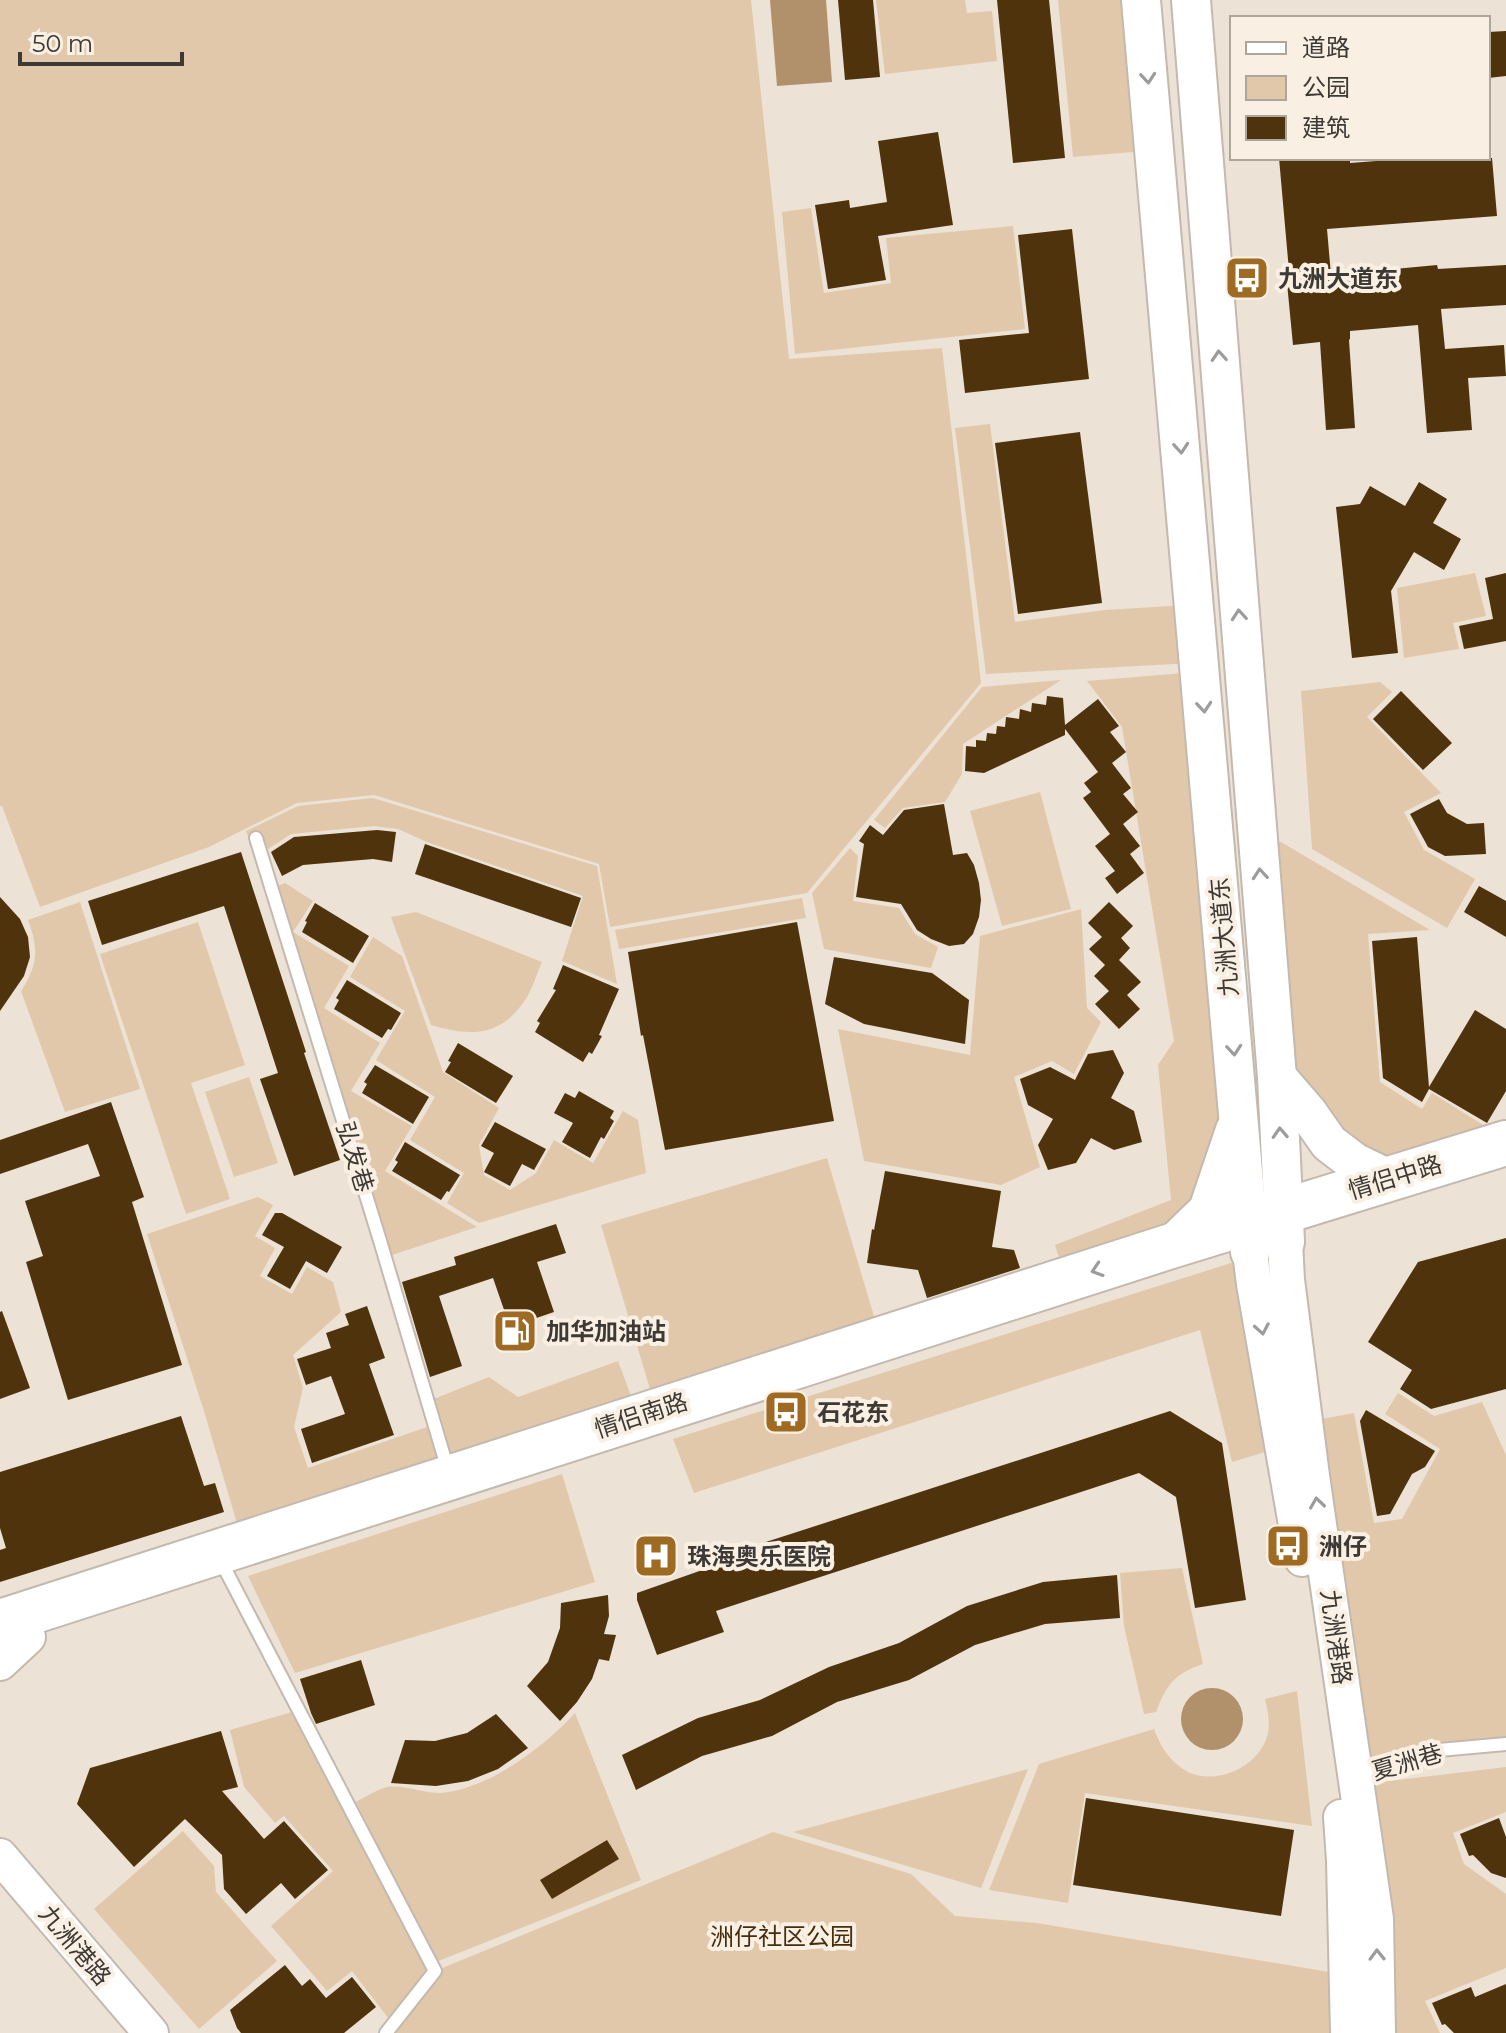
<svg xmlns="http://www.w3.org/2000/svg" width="1506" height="2033" viewBox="0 0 1506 2033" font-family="Montserrat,'Noto Sans SC',sans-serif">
<rect width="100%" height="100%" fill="#ece2d6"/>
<g fill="#e2c8aa">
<path d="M0,0H751L789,359L942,348L981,683L807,893L610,927L599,864L374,795L297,803L209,847L40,907L2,806H0Z"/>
<path d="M876,0H965L967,13L992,11L997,61L885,74Z"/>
<path d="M1058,0H1131L1145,151L1073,157Z"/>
<path d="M811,208L824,293L891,283L886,238L1013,226L1025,329L795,354L782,212Z"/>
<path d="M990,424L1015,622L1105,610L1187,605L1193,663L986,674L955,428Z"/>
<path d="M1475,573L1486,616L1453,623L1459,649L1404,658L1397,588Z"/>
<path d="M1196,672L1235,1115L1203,1208L1064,1273L1055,1245L1171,1200L1158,1065L1174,1041L1122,727L1087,681Z"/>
<path d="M1061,680L963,744L962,774L945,802L903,808L885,828L874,820L982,687Z"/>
<path d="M1380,682L1392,692L1367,717L1441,793L1404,812L1424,850L1475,879L1447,928L1312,849L1301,691Z"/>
<path d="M1040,792L1071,909L1002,926L970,811Z"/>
<path d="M373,798L597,866L617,984L562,961L583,896L427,842L398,829L374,826L291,834L256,857L246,831L298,806Z"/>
<path d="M1281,842L1430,930L1368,934L1380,1082L1422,1109L1432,1093L1504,1138L1390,1173L1361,1159L1284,1072L1264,843Z"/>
<path d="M850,848L858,856L853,901L899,908L915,934L938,947L931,968L824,949L812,893Z"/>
<path d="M285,883L313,901L293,932L349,966L324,1008L380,1043L351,1091L412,1126L385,1171L477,1227L383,1258L266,890Z"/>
<path d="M802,898L806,918L619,949L615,930Z"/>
<path d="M80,902L140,1089L65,1112L21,991C38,965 39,949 28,920Z"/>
<path d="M1081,909L1087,1008L1101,1022L1074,1074L1052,1061L1014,1077L1040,1167L1001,1185L864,1161L838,1029L970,1055L980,936Z"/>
<path d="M416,912L542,962C537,973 533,987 527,997C502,1037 472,1037 431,1025L391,917Z"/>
<path d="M198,922L245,1065L191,1083L230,1199L186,1214L100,954Z"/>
<path d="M373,937L402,956L443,1072L499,1108L479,1145L484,1175L510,1190L536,1173L554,1140L593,1163L623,1111L638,1120L646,1173L479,1223L447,1203L464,1173L410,1140L435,1097L376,1060L405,1011L350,977Z"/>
<path d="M249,1077L278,1163L234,1177L205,1092Z"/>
<path d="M827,1158L876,1323L650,1389L601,1225Z"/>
<path d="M258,1197L273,1205L255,1236L275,1248L260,1276L292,1294L307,1267L333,1282L341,1312L293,1355L303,1388L294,1427L308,1468L427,1427L442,1472L241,1537L204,1411L147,1234Z"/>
<path d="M1247,1258L1279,1448L1232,1462L1200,1330L694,1493L673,1439Z"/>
<path d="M618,1361L637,1412L454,1469L431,1400L489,1377L518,1397Z"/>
<path d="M1398,1393L1434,1416L1482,1402L1506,1455V1742L1361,1770L1311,1421L1354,1413L1374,1523L1402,1519L1440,1449L1385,1414Z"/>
<path d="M562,1474L595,1582L295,1673L248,1576Z"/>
<path d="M1182,1568L1203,1664C1174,1674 1167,1684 1156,1712L1144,1714L1124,1626L1120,1573Z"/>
<path d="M1297,1691L1312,1826L1085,1793L1068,1903L989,1890L1039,1764L1154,1729C1160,1745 1168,1759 1183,1769C1211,1788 1257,1769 1267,1737C1271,1725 1268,1711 1265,1699Z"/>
<path d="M292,1712L428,1971L389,2019L352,1971L327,1991L271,1926L333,1871L284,1816L275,1823L244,1787L230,1730Z"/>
<path d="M575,1713L641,1880L436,1962L356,1802C365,1797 375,1791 384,1788C398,1783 423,1793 439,1793C486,1791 544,1747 575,1713Z"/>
<path d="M1506,1767V1812L1453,1833L1464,1864L1506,1894V1968L1425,2001L1440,2033H1388L1364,1784Z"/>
<path d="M1028,1769L981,1888L793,1832Z"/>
<path d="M183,1831L214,1866L216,1892L277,1961L199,2029L94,1909Z"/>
<path d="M773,1832L911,1874L955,1916L1037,1923L1347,1975L1349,2033H387L435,1971Z"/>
</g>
<g fill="#b1916b">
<path d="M770,0H826L832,82L777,86Z"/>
<circle cx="1212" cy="1719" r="31"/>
</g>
<g fill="#4f330c">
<path d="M838,0H873L880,77L845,80Z"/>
<path d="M997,0H1049L1065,158L1013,163Z"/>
<path d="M1506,31V76L1488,78V32Z"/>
<path d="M938,132L953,225L878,236L886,280L828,289L815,205L849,200L850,208L887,202L878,141Z"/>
<path d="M1279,158H1350V163L1416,158H1492L1497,216L1327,229L1331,275L1437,265L1438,269L1506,265V305L1441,309L1445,349L1504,345L1506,376L1468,378L1472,430L1427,433L1418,325L1350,331V339L1349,340L1355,428L1326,430L1320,342L1293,345L1287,283L1290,282Z"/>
<path d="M1072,229L1089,379L965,393L959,340L1029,333L1018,235Z"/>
<path d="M1080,432L1102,603L1018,614L995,443Z"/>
<path d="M1419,482L1447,499L1433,523L1461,539L1444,570L1414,552L1391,591L1398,653L1352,658L1336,507L1360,504L1370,486L1405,506Z"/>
<path d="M1506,573V641L1464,649L1459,626L1493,619L1485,578Z"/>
<path d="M1401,691L1452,743L1423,770L1373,719Z"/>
<path d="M1047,696L1063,698L1065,725L1098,699L1119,726L1110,732L1126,752L1112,763L1131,788L1123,794L1138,812L1123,824L1140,846L1130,854L1144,873L1117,894L1105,878L1115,871L1095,846L1110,834L1083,798L1091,792L1084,783L1098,772L1065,729V735L984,773L965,771L966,746L976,747V740L986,741L987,733L996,734L997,726L1005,727L1006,717L1019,719L1020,709L1031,712L1032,703L1046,705Z"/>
<path d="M1439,799L1447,813L1467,824L1484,823L1486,854L1445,856L1428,847L1410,814Z"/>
<path d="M944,804L953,855L967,853L974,865L979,883L981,900L979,917L973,934L964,944L949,946L931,939L917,930L901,904L856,897L864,844L859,841L870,825L883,835L904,810Z"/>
<path d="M377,830L396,832L392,862L373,859L303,865L282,876L271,852L294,837Z"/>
<path d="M425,844L581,898L571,927L415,874Z"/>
<path d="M241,852L306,1052L304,1053L340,1160L294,1176L260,1079L278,1073L224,906L102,945L88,901Z"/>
<path d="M1479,886L1506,901V937L1464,912Z"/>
<path d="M0,897L20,919L28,937L30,957L24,976L0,1011Z"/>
<path d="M1109,902L1133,926L1121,938L1130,948L1119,960L1141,982L1127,995L1140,1009L1119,1029L1095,1004L1109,991L1094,976L1105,965L1089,949L1102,937L1088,923Z"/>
<path d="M315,903L369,936L353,963L302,932L307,922L305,921Z"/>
<path d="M797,922L834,1121L665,1150L643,1035L641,1036L628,952Z"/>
<path d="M1417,937L1429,1087L1475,1010L1506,1029V1091L1487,1123L1429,1089L1422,1102L1383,1078L1372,941Z"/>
<path d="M834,957L932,973L969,1000L965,1044L864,1024L825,1004Z"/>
<path d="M563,965L619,989L599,1035L602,1036L592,1054L589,1052L583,1062L535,1032L540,1023L537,1021L556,990L553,989Z"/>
<path d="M347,980L401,1013L391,1030L388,1029L382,1038L334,1009L339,1000L336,998Z"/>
<path d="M458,1043L513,1076L496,1103L445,1072L451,1062L448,1061Z"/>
<path d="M1113,1050L1124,1073L1111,1098L1134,1111L1142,1142L1114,1150L1091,1138L1076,1163L1048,1170L1038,1145L1053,1119L1028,1105L1020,1079L1050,1067L1075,1080L1088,1054Z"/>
<path d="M375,1065L429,1097L413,1124L362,1093L367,1084L364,1082Z"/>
<path d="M579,1091L614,1111L610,1118L614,1121L604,1139L601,1137L590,1158L562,1142L573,1123L554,1113L565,1093L575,1098Z"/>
<path d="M111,1102L144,1197L132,1202L182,1365L68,1400L26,1262L43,1256L25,1201L100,1176L88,1144L0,1174V1140Z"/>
<path d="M495,1122L546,1149L534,1170L522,1164L510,1186L484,1172L494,1153L481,1146Z"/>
<path d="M405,1142L460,1175L449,1192L447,1191L441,1200L392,1171L398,1162L395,1160Z"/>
<path d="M885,1171L1001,1191L992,1247L1014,1250L1020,1268L927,1298L918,1270L867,1263L872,1229L874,1230Z"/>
<path d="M275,1213H282L342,1247L327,1273L306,1261L290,1289L267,1276L284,1247L262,1235Z"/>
<path d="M556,1224L566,1253L537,1262L554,1312L510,1327L493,1278L439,1296L462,1366L430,1377L402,1282L456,1265L454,1257Z"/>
<path d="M1506,1238V1389L1431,1409L1400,1389L1412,1370L1368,1342L1418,1262Z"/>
<path d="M367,1306L385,1358L369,1364L394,1435L312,1463L301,1429L345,1414L331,1376L306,1385L297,1359L331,1348L326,1333L349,1325L345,1314Z"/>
<path d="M2,1311L30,1388L0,1399V1312Z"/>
<path d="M1366,1410L1435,1451L1425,1467L1412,1474L1390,1514L1377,1516L1360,1421Z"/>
<path d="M1170,1411L1222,1443L1246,1600L1195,1608L1176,1497L1139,1473L716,1611L724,1632L657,1655L637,1600V1593L725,1562L723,1556Z"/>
<path d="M181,1416L204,1486L215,1483L224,1512L0,1582V1550L6,1548L0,1528V1472Z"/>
<path d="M1117,1575L1120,1618L1045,1624L975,1645L909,1680L837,1702L772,1736L702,1756L636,1790L622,1755L698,1718L760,1700L829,1667L899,1643L967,1606L1043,1582Z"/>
<path d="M608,1595L609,1616L604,1634L616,1635L609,1661L599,1659L592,1679L577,1702L560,1721L527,1686L548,1662L560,1628L561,1603Z"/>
<path d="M361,1660L375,1705L316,1724L311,1713L300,1679Z"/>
<path d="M496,1714L528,1748L498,1769L468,1781L436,1786L391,1783L405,1740L435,1741L467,1733Z"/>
<path d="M221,1731L238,1787L222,1791L264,1839L284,1821L328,1870L295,1899L281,1883L246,1914L224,1889L222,1855L185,1819L134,1867L77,1804L90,1768Z"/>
<path d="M1086,1798L1294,1830L1281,1916L1073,1885Z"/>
<path d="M1499,1818L1506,1837V1878L1491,1873L1473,1855L1469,1856L1460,1834Z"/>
<path d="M607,1840L619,1859L552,1899L540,1880Z"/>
<path d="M285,1965L302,1986L310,1979L326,1998L352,1977L376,2007L344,2033H241L237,2028L230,2010Z"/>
<path d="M1506,1984V2033H1454L1445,2024L1442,2025L1432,2003L1471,1987L1475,1997Z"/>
</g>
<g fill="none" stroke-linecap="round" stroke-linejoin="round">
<g stroke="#c3b9ae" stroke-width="16">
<g id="lane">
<path d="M256,838L381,1244L448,1470"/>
<path d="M226,1571L435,1971L386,2033"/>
<path d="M1360,1775L1428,1751L1506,1744"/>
</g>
</g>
<g stroke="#c3b9ae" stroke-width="38">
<g id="secondary">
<path d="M1285,1242L1287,1280L1312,1476L1376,1919L1378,2033"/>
<path d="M1250,1252L1254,1284L1302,1559"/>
<path d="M0,1663L28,1637"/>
<path d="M1341,1817L1344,1860L1348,2033"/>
<path d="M0,1856L151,2033"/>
</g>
</g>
<g stroke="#c3b9ae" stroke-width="42">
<g id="primary">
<path d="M1141,0L1250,1252"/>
<path d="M1191,0L1277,1077L1285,1242"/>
<path d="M1277,1077L1308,1113L1329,1143L1354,1162L1389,1179"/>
<path d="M1171,1246L1208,1210L1235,1130"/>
</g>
</g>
<g stroke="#c3b9ae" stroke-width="48">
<path id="highway" d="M0,1622L1171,1246L1506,1143"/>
</g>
<use href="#lane" stroke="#fff" stroke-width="12"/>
<use href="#secondary" stroke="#fff" stroke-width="34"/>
<use href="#primary" stroke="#fff" stroke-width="38"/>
<use href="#highway" stroke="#fff" stroke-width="44"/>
</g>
<defs><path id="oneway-chevron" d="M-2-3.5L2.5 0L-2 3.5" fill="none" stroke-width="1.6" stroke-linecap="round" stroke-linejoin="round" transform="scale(2)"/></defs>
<g stroke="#9e9c9a">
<use href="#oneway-chevron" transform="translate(1148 78) rotate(85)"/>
<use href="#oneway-chevron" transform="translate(1219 356) rotate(-94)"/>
<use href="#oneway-chevron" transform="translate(1181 448) rotate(85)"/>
<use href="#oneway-chevron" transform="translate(1239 615) rotate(-95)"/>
<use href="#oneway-chevron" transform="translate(1204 707) rotate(85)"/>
<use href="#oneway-chevron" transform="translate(1260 874) rotate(-95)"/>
<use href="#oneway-chevron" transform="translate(1234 1050) rotate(85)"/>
<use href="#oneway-chevron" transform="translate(1280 1133) rotate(-93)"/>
<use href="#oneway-chevron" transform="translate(1097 1270) rotate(162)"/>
<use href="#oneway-chevron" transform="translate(1262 1329) rotate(80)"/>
<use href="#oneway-chevron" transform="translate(1317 1503) rotate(-98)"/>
<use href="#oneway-chevron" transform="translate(1377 1955) rotate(-91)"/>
</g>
<defs>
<g id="bus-square" transform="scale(2.3)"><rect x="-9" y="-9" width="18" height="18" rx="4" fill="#9f6b22" stroke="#f9efe3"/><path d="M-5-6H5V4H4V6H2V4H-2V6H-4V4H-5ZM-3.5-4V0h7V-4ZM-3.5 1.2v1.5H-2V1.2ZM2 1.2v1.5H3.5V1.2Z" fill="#fff"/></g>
<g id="fuel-square" transform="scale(2.3)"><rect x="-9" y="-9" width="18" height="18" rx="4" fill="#9f6b22" stroke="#f9efe3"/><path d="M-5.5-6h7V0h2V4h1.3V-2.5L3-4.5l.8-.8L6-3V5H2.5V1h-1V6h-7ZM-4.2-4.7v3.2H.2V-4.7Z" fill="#fff"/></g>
<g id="hospital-square" transform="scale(2.3)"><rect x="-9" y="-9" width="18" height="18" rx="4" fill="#9f6b22" stroke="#f9efe3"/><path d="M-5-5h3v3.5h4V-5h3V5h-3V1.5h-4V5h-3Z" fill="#fff"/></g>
</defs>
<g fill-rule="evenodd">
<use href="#bus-square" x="1247" y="278"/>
<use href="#fuel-square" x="515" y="1331"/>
<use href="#bus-square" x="786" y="1412"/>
<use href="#bus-square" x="1288" y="1546"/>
<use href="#hospital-square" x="656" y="1556"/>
</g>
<g text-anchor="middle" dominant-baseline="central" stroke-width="8" stroke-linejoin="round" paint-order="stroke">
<g font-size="24" font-weight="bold" fill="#3d3935" stroke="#f9efe3" text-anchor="start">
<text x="1278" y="278">九洲大道东</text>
<text x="546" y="1331">加华加油站</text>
<text x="817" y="1412">石花东</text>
<text x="1319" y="1546">洲仔</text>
<text x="687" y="1556">珠海奥乐医院</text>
</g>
<g font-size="24" fill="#3d3935" stroke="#f9efe3">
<text transform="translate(1224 937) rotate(-95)">九洲大道东</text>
<text transform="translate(355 1157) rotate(73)">弘发巷</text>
<text transform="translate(1395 1177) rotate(-17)">情侣中路</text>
<text transform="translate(641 1415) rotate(-18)">情侣南路</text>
<text transform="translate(1336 1637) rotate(82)">九洲港路</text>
<text transform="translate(1407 1762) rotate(-16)">夏洲巷</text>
<text transform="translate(75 1945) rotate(50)">九洲港路</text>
</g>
<g font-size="24" fill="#452d0d" stroke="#f9efe3">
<text x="782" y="1936">洲仔社区公园</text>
</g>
</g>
<rect x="1230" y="16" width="260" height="144" fill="#f9efe3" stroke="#aea69d" stroke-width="2"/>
<rect x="1246" y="42" width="40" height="12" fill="#ffffff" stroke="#aea69d" stroke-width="2"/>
<text x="1302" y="56" font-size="24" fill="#3d3935">道路</text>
<rect x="1246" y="76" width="40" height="24" fill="#e2c8aa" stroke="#aea69d" stroke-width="2"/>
<text x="1302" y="96" font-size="24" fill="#3d3935">公园</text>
<rect x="1246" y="116" width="40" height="24" fill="#4f330c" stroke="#aea69d" stroke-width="2"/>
<text x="1302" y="136" font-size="24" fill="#3d3935">建筑</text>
<path d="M20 52v12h162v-12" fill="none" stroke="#3d3935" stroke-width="4"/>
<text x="32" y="52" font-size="24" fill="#3d3935" stroke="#f9efe3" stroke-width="6" paint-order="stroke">50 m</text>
</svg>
